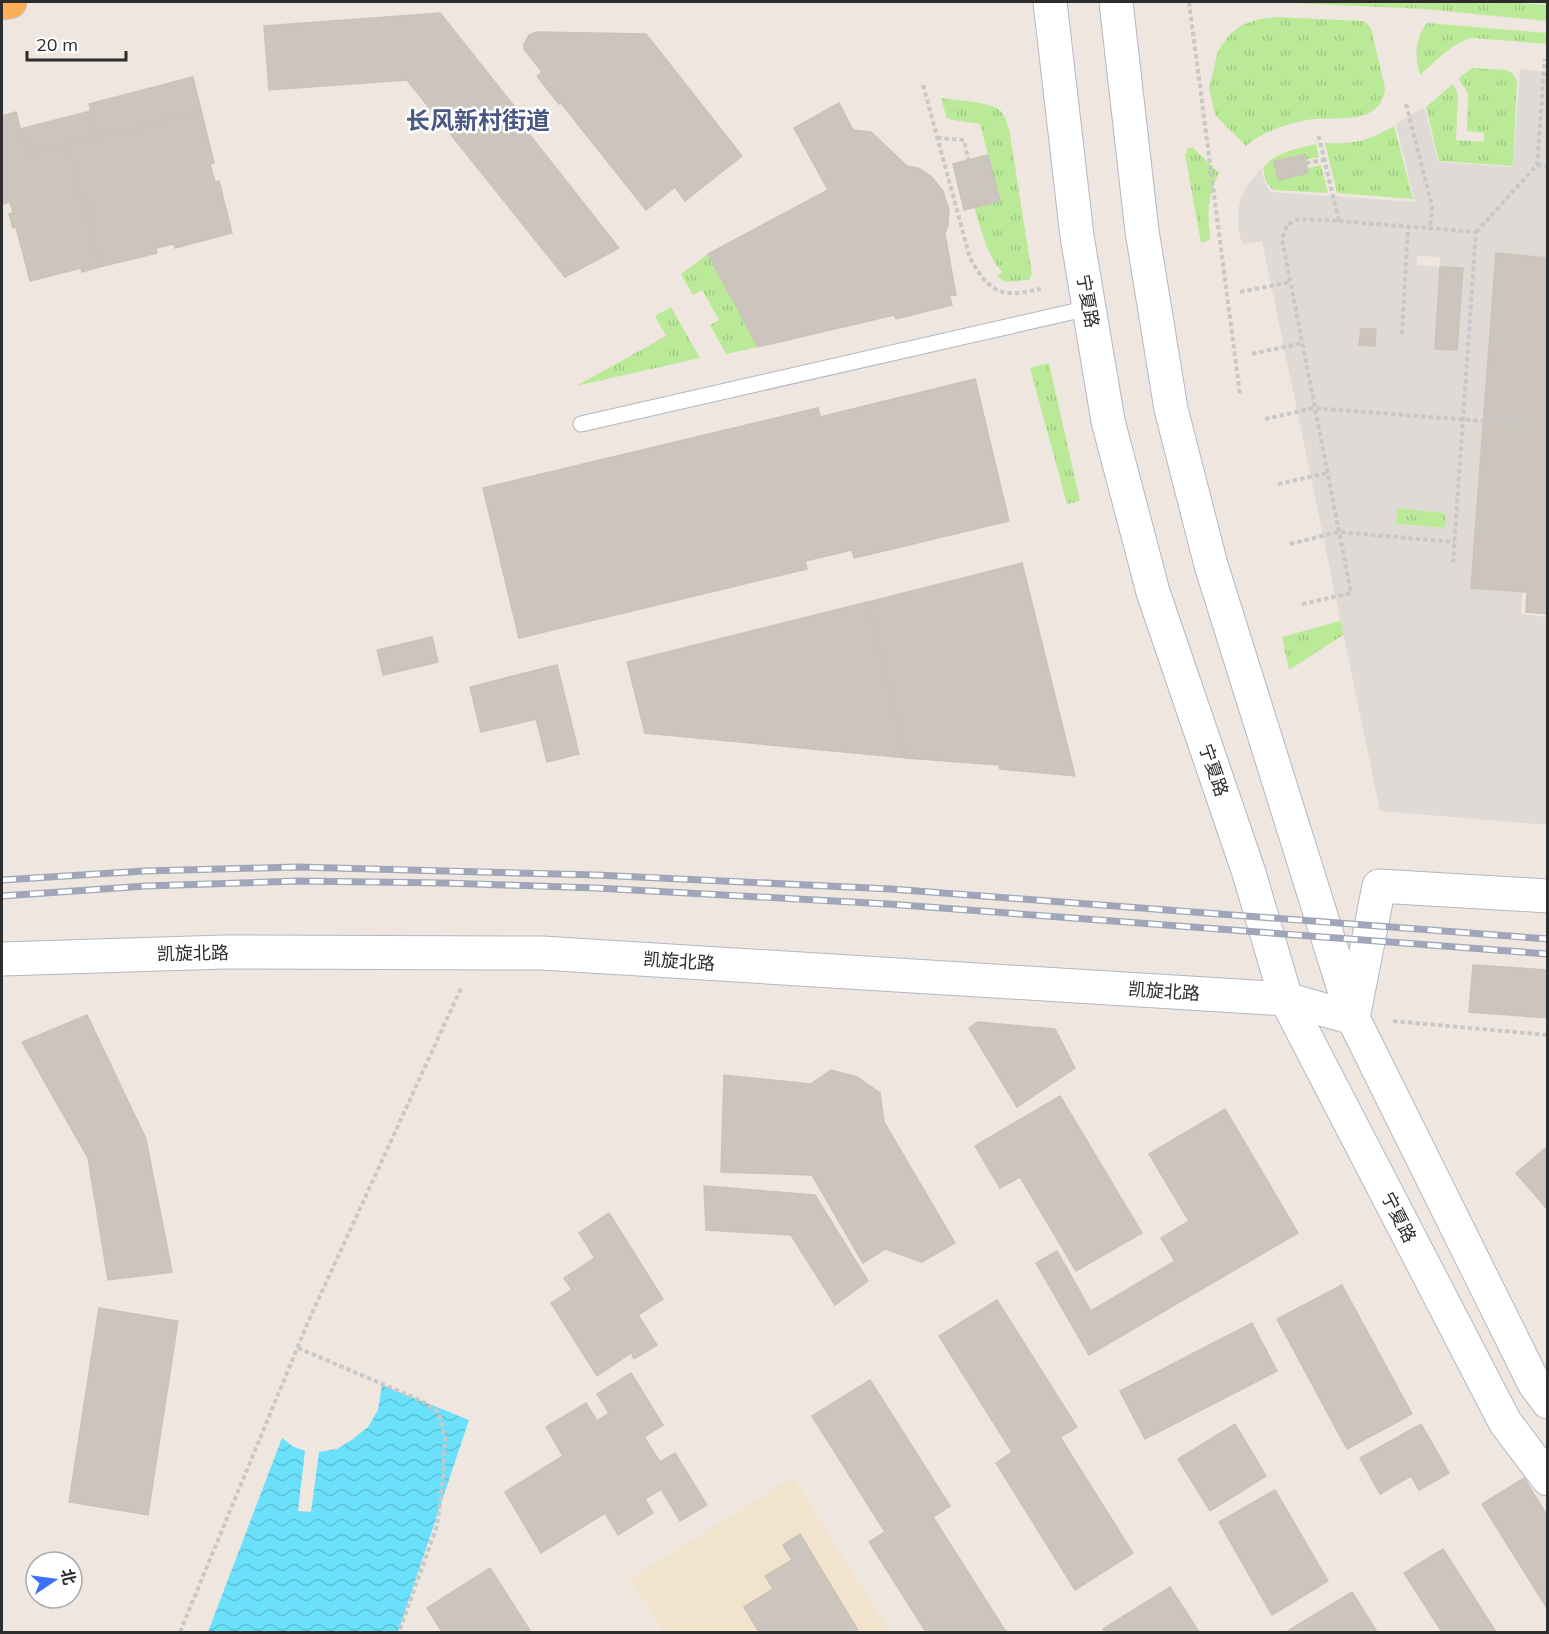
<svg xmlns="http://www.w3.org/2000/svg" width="1549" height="1634" viewBox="0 0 1549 1634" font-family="Mulish,'Noto Sans SC',sans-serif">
<defs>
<pattern id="grass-tufts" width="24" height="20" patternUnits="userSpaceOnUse" patternTransform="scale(1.5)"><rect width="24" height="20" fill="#baea97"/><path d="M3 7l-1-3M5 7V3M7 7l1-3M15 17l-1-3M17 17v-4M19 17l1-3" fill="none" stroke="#a0c982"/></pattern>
<pattern id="water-waves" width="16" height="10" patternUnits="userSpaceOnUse" patternTransform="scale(1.5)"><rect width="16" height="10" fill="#6ae0fa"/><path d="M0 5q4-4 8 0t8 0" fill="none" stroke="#5cc0d7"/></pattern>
</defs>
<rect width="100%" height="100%" fill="#efe7df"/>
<path fill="#f2e3cd" d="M793,1477L890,1632H664L630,1579Z"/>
<g fill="url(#grass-tufts)">
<path d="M1268,2H1510L1547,5V21L1425,9Z"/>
<path d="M1275,17L1364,21L1371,28L1385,88C1381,128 1334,115 1307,120C1286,124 1262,132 1246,146L1215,115L1209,88L1218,51L1230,34L1242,25L1259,19Z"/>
<path d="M1427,23L1547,33V44L1473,38C1455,40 1434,63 1420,75C1415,56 1414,39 1427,23Z"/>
<path d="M1472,68L1507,70L1513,74L1517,81L1513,166L1439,161L1426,107L1453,84L1458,94L1456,140L1484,142V133L1467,131L1468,94L1459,78Z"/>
<path d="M941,98C954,100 986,102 997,108C1004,112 1006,121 1009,128L1032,274L1029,280L1005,282L997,276L1002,272C986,254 981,229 974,207L1000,201L980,124L947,119Z"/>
<path d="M1394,126L1413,199L1337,193L1325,143C1356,144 1368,141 1394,126Z"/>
<path d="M1316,144L1319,157L1305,160L1304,155L1274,161L1308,173L1307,168L1321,165L1328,193L1273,190L1266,182L1263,168C1277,151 1296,149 1316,144Z"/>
<path d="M1188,148H1193L1219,173C1206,199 1208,212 1210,240L1201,243L1185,154Z"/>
<path d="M708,254L758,347L726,354L710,325L719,320L702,290L693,295L681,274Z"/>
<path d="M671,307L700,358L576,386L666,336L655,316Z"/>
<path d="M1049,363L1080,501L1067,504L1030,368Z"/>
<path d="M1397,508L1447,513L1445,528L1396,524Z"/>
<path d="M1431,578L1289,670L1282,637L1340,621L1399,581Z"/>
</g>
<path fill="#dfdad6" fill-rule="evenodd" d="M1520,69L1547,72V239L1521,614L1547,617V825L1380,811L1262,241L1243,245L1239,233L1238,211L1241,197L1246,187L1261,168L1265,184L1271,192L1415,202L1396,124L1424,107L1438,162L1513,167ZM1417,256L1440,257V267L1417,265ZM1361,329L1376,330L1375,346L1359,345ZM1397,508L1446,513L1445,528L1396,524Z"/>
<path fill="url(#water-waves)" d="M382,1385L469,1420L398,1632H208L282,1438L292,1446L305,1451L298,1511L311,1512L319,1452L337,1449L353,1439L368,1427L378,1410Z"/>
<g fill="#cbc5bd" stroke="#ccc3b8" stroke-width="1.5">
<path d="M440,13L526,121L522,125L619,248L565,277L407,80L269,90L264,26Z"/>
<path d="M539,32L646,34L742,156L685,201L675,187L646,210L561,103L559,104L537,76L542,72L524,49V44L529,35L534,33Z"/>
<path d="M193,77L201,110L143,125L144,129L126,133L125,130L97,137L89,104Z"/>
<path d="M839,103L853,130L871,132L907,166L918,168L931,176L943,191L949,210L948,224L945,234L956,295L949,296L952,305L896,319L894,315L758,347L708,254L828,190L794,128Z"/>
<path d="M201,110L214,163L210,164L215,182L219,181L232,233L175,248L174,244L156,248L157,253L99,267L86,215L90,214L86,196L81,197L68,144L125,130L126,133L144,129L143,125Z"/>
<path d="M91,111L97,137L27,155L20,129Z"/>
<path d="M16,112L27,155L68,144L81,197L86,196L90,214L86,215L99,267L82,272L81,268L30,281L16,227L13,228L9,214L13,213L10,202L2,204V116Z"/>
<path d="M988,155L1000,201L964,210L953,164Z"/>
<path d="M1305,155L1308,173L1278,180L1274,161Z"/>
<path d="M1496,253L1548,258V614L1526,612L1527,592L1471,588Z"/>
<path d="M1440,267L1463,268L1457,350L1435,349Z"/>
<path d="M1361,329H1376L1375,346L1359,345Z"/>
<path d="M975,379L1009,521L854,558L852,550L805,561L807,569L519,638L483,488L818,408L820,417Z"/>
<path d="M1022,563L1075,776L1000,769L999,765L907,758L868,602Z"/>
<path d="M868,602L907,758L645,733L627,662Z"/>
<path d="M432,637L438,662L383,675L377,650Z"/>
<path d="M557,665L579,754L547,762L536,719L481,732L470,687Z"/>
<path d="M1473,965L1548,970V1018L1469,1012Z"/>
<path d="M87,1015L146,1139L172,1272L108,1280L88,1158L22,1042Z"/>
<path d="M978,1022L1055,1029L1075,1068L1017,1107L969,1028Z"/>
<path d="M831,1070L857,1077L880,1093L884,1122L955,1243L922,1262L885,1249L863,1263L812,1175L721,1172L724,1075L811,1084Z"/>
<path d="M1060,1096L1142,1233L1076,1271L1020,1177L1000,1188L975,1146Z"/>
<path d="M1225,1109L1298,1233L1089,1355L1036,1263L1057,1251L1091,1311L1175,1261L1161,1238L1189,1221L1149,1154Z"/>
<path d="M1548,1146V1210L1516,1173Z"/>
<path d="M704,1186L815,1195L868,1281L835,1305L791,1235L706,1230Z"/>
<path d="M609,1213L663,1299L638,1315L657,1345L634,1359L631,1353L597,1376L551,1303L572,1290L564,1278L595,1258L579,1233Z"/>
<path d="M1342,1285L1412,1414L1347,1449L1277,1319Z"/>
<path d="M997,1300L1077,1427L1060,1437L1133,1553L1075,1590L996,1463L1012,1452L939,1336Z"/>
<path d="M99,1308L178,1321L148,1515L69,1502Z"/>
<path d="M1252,1323L1277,1371L1145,1439L1120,1391Z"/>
<path d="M631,1373L663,1425L644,1437L660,1462L675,1453L707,1505L680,1521L661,1489L645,1499L653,1513L618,1535L605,1513L541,1553L505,1492L563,1456L546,1427L586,1403L597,1421L609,1413L597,1394Z"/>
<path d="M870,1380L950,1506L933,1517L1006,1632H926L869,1542L885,1532L812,1416Z"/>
<path d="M1235,1424L1266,1476L1210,1511L1178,1459Z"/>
<path d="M1421,1424L1449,1473L1419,1490L1411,1476L1380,1494L1360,1458Z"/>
<path d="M1524,1478L1548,1517V1610L1482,1504Z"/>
<path d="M1275,1490L1328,1581L1272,1615L1219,1522Z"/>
<path d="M800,1534L859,1632H759L744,1607L773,1589L765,1576L792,1560L783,1545Z"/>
<path d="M1443,1549L1496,1632H1442L1404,1573Z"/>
<path d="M490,1568L531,1632H442L427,1608Z"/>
<path d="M1170,1587L1199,1632H1105L1103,1629Z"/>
<path d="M1352,1592L1377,1632H1286Z"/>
</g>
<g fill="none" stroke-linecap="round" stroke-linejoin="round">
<g stroke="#b2b7c2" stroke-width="17">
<path id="service" d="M581,424L1089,308"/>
</g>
<g stroke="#b2b7c2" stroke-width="35">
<path id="tertiary" d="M2,959L224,952L542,953L1286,999L1353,1018L1379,886L1548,896"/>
</g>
<g stroke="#b2b7c2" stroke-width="35">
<g id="secondary">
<path d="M1050,2L1077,236L1108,421L1153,592L1249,873L1286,999L1505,1422L1548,1479"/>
<path d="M1116,2L1142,231L1171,409L1211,565L1353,1018L1534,1383L1548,1402"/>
</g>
</g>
<g stroke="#c8c8c8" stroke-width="35">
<path id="trunk" d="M2,3L10,2"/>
</g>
<g stroke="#c8c8c8" stroke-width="4" stroke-dasharray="4.5 3" stroke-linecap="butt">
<path d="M1189,2L1240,395"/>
<path d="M923,85L970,258C978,272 989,291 1007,293C1018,294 1030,291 1041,289"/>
<path d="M1406,104L1432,206L1430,228"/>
<path d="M937,138L964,140L975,189"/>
<path d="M1306,163L1324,160"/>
<path d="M1537,165L1548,166"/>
<path d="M1339,221L1476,232L1453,562"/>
<path d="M1476,232L1537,165L1545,59"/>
<path d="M1240,292L1290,282"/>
<path d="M1402,334L1408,227"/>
<path d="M1252,354L1302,343"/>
<path d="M1265,419L1314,408L1534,425"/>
<path d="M1278,484L1327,473"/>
<path d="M1290,544L1338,532L1455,542"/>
<path d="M1302,604L1351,593L1282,239L1287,225L1299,219L1339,221L1318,133"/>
<path d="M1393,1021L1548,1035"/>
<path d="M298,1348L422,1401L439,1413L445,1438L443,1479L437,1526L399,1632"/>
<path d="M180,1632L308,1322L462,986"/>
</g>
<use href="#service" stroke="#fff" stroke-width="15"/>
<use href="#tertiary" stroke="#fff" stroke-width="33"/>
<use href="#secondary" stroke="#fff" stroke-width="33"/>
<use href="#trunk" stroke="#feae58" stroke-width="33"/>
<g stroke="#a0a6b9" stroke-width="7">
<g id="rail">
<path d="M2,880L145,871L297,867L596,875L891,889L1548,939"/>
<path d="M2,896L146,886L299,881L445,883L596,888L888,904L1548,954"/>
</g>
</g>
<use href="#rail" stroke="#fff" stroke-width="4.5" stroke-dasharray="14" stroke-linecap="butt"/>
</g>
<g text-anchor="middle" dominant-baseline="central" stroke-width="5" stroke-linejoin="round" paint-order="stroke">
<g font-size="18" fill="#2d2d2d" stroke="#fff">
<text transform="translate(1088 301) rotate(80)">宁夏路</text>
<text transform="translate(1214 770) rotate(71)">宁夏路</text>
<text transform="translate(193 953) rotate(-1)">凯旋北路</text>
<text transform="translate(679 961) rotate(4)">凯旋北路</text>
<text transform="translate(1164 991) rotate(4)">凯旋北路</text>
<text transform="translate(1399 1217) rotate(63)">宁夏路</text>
</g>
<g font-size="24" font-weight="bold" fill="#485883" stroke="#fff">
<text x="478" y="120">长风新村街道</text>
</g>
</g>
<rect width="1549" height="1634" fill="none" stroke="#2d2d2d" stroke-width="6"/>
<g transform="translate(54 1580) rotate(77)"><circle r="28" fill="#ffffff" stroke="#ababab" stroke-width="1.5"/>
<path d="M0-4.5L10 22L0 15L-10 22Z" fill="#3c71ff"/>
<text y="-9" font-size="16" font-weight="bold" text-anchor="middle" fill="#2d2d2d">北</text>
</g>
<path d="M27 51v9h99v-9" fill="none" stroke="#2d2d2d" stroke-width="3"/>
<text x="36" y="51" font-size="18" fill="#2d2d2d" stroke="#ffffff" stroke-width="4.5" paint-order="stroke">20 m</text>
</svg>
